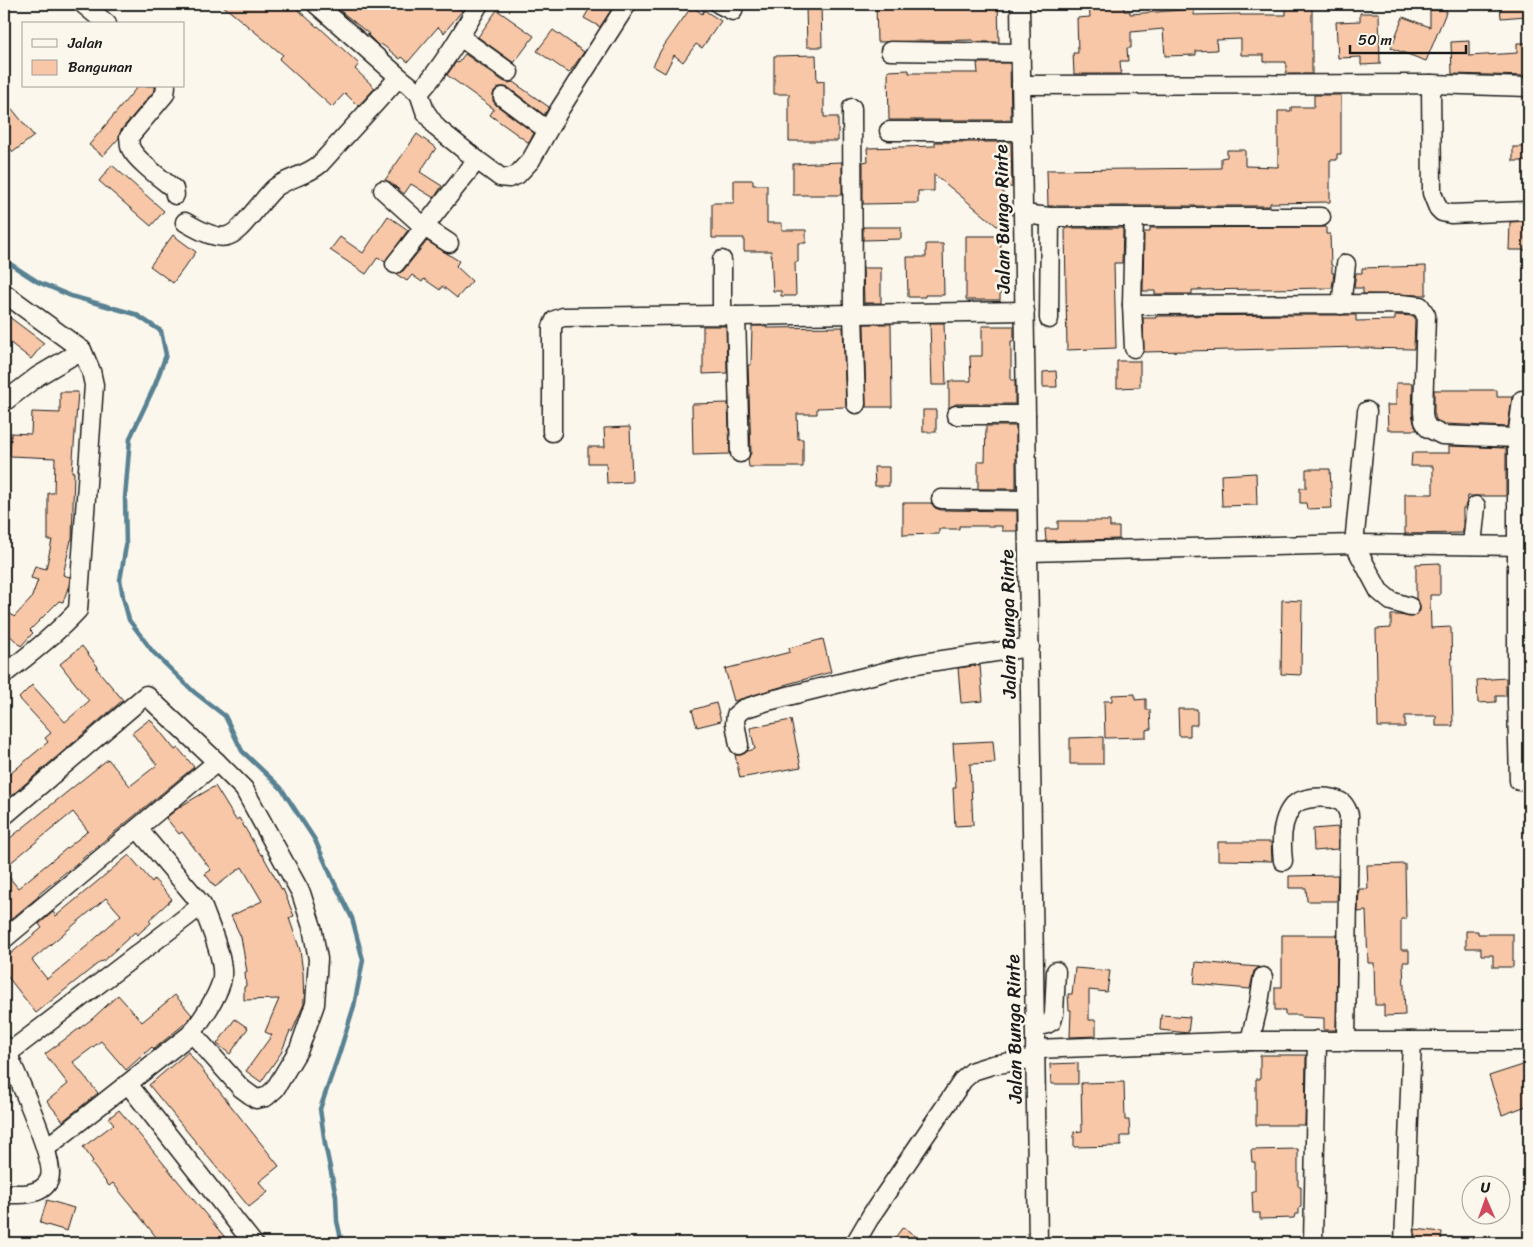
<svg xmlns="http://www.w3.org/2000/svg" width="1533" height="1247" viewBox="0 0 1533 1247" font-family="Sriracha,sans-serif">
<rect width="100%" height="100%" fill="#fbf7ec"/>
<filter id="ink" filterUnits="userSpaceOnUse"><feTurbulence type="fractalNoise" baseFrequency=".02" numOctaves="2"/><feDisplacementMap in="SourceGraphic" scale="10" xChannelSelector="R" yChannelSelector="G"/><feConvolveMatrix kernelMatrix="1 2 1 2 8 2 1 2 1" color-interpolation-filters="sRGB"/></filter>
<g filter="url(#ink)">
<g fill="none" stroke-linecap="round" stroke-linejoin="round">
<path stroke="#588192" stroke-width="4.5" d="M4,260L38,282L71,296L135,314L161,331L166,355L155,385L130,438L125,498L126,546L120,580L123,597L129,620L153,652L194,692L225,716L242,751L281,788L315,840L334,882L352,918L363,960L354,1006L339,1054L320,1109L325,1144L336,1196L337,1221L342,1243"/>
</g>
<g fill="#f7c7a7" stroke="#1c1c1c" fill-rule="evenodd">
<path d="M221,4H292L317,27L318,26L359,64L355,69L375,88L358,106L345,93L332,107L279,59L283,55Z"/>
<path d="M332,4H453L462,11L444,33L438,27L408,62L402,57L400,59L384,46L381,44L379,46L368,35L369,34Z"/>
<path d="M592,4H615L600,27L584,18Z"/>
<path d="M809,4H821L822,47H807L806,7H809Z"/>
<path d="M876,4H998L999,42H974L973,40L877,42Z"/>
<path d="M1089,4H1123L1124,11H1130V14L1194,9V15L1240,14V15H1286V6H1312V74H1286V62H1264V55H1241V39L1216,40L1217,50L1196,51V55L1165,56L1163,29L1131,32V48H1127L1128,61H1120L1121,74H1074L1073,53H1078L1077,18L1090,17Z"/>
<path d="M1500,4H1525L1526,16L1501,18Z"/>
<path d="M692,6L702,14L704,10L721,21L702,48L696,44L683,62L674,55L665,73L653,66L661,50Z"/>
<path d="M497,10L534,36L514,63L478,37Z"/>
<path d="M1430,10H1447L1426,61L1391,48L1403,17L1430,27Z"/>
<path d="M1360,13H1379L1380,64L1361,65V57L1338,58L1336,22L1360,21Z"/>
<path d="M553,30L584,52L569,73L537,51Z"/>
<path d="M1469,41V56L1517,53V43H1529V76L1452,74L1451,42Z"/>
<path d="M465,54L503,81L508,83L513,82L549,107L544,115L509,88L505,87H499L494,91L493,95V101L496,105L534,133L529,143L490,115L494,109L447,75L456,62L458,63Z"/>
<path d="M816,55L817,82L824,81V117H838V141H789V94H774V56Z"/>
<path d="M977,63H1010L1011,120H889L888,71L909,70V73H978Z"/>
<path d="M138,86H155V90L121,130L119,138L103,156L89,145Z"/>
<path d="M1314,95H1341V154H1337V160H1330V202L1270,203V206H1048L1047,170L1221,168V158L1227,157V150H1245V166L1278,167V111H1291V107H1314Z"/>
<path d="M4,99L34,136L13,152L4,141Z"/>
<path d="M417,134L436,148L420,172L442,186L434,198L411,184L404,194L390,182L385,180Z"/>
<path d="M935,142H1011L1012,187L1003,188V231L934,174V191H918V203L863,204V162L868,161L867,148L935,146Z"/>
<rect x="1513" y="147" width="16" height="14"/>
<path d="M842,162V195H793V164Z"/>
<path d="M112,165L164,211L151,226L99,181Z"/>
<path d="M734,180H753V185H767V223H782V230H806V243H798V262H795L796,296H781V291H773L771,251H744V238H712V203H734Z"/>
<path d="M388,216L408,230L385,262L378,257L366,274L330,250L340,237L363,253Z"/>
<path d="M1528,221H1529V250H1509L1510,222Z"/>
<path d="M863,227H901V239L863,240Z"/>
<path d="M1326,227V234H1330L1331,265H1332V273H1334L1332,288L1192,290V294H1155V291H1143L1144,232H1150V228Z"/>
<path d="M1065,228H1123L1122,263H1114L1116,348L1067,350Z"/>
<path d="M173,235L196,252L173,283L150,266Z"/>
<path d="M966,236H1001L1000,300H966Z"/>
<path d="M427,241L459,261L456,266L472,281L457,298L442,286L440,290L424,279L422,282L412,275L407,281L396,274L403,271Z"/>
<path d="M926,244H943L944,295H925V297H908L907,257H926Z"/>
<path d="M1426,266V295L1363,294V288H1354L1356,273H1362V268Z"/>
<path d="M863,268H881V303H864Z"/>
<path d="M4,313L44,343L31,359L4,338Z"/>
<path d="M1300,315H1356V321L1395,320V315L1414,316L1415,318L1414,349L1360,348V347L1144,352L1143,318H1156V316Z"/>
<path d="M930,323H944L946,385H932Z"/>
<path d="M864,324H891L892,407H866Z"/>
<path d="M703,326H726L727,373L703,374Z"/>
<path d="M752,326H766V328L843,327L846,407L817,408V414H797L798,439H803V467H749L748,459L751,453L748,365H751Z"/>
<path d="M982,326H1014V341H1011V380H1015V404H956L949,408V381H971L970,356H982Z"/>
<path d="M1117,361H1140V387L1117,388Z"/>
<path d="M1056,371L1057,387H1043V372Z"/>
<path d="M1396,383H1413L1412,413L1414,423L1417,430H1388L1387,405H1396Z"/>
<path d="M1434,390H1497V397H1512L1508,427L1445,424L1436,420L1434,412Z"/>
<path d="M60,392H78L72,472H74L72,540H71L63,575L70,577L69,585L63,602L59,601L30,630L33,633L21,646L4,630V620L10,613L14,617L31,599L38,580L31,578L35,566L46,569L52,540H48V493H54L55,458L10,456L11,433L31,434L32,412L60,413Z"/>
<path d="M728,403L730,454L693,455L692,404Z"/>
<rect x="923" y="410" width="13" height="22"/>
<path d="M986,426H1016V489H978V461H985Z"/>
<path d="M630,427L632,482L607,483L606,463H588V447H605L604,428Z"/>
<path d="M1449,446L1506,448V496H1468L1465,508H1463V533L1405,534V494H1433V466H1411L1412,453H1449Z"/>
<path d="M874,467H889V486H875Z"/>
<path d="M1306,469H1330L1332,508L1307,509L1306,503H1300V488H1306Z"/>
<path d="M1256,473L1257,505L1222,506L1221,475Z"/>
<path d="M903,503H931L935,508L941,510L1017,511V531H1002V526H959V529H939V534L903,535Z"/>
<path d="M1058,521H1110V527H1119V539L1046,541L1045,529H1058Z"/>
<path d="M1440,563V595H1430L1431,628L1451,627L1453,726H1436V716H1405V727H1378L1376,629L1391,628V615H1399L1412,617L1417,614L1420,611V605L1416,599V564Z"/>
<path d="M1282,600L1302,601L1301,675L1281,674Z"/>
<path d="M823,639L831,672L784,685V686L734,701L725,669L790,652L789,648Z"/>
<path d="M82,646L98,667L96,668L123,700L4,802V779L48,742L45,738L51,733L19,698L32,685L65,722L89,701L60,664Z"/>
<path d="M980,665L983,701L961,703L958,668Z"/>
<path d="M1506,678V696H1496V702L1478,703L1477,680Z"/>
<path d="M1135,694V700L1146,699V710H1150L1151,729L1146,730V737L1105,738L1104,701H1112V695Z"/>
<path d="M716,703L721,721L697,727L692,710Z"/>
<path d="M1178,709H1197V725H1190V736H1179Z"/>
<path d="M150,719L175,750L178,748L194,767L38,895L39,896L4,925V871L18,888L88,831L73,812L4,868V843L108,759L130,786L157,765L132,733Z"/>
<path d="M791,720L801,767L740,778L735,755H741L748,751L755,749L750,728Z"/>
<path d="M1103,737V764H1070V738Z"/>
<path d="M993,741L995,763L970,764L973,825L955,826L953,788H956L953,743Z"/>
<path d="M215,786L236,820L239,818L261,855L262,854L282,890L283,889L294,916L289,918L300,950L303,973L304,1004L292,1032L290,1031L281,1053L261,1082L246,1071L272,1035L265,1032L279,999L244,1000V987L246,986L245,972H247L241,937L231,916L262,901L242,867L215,887L205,874L211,870L182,832L179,834L166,818L181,806Z"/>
<path d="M1338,827V849L1314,851L1313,829Z"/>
<path d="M1218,842H1271L1272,861L1218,860Z"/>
<path d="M129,855L152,882L154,879L172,899L149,920L151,923L137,935L135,932L102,962L101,961L36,1013L4,972V959L42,928L39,924L53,912L56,916ZM106,898L121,915L87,946L47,979L32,960Z"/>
<path d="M1405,864L1406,919H1401V950H1409V962H1403L1405,1015L1384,1016V1005H1375L1374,963H1368L1366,911L1358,912L1359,889H1368L1367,865Z"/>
<path d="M1338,875L1337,901H1307L1306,888H1289V876Z"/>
<path d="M1466,931H1478V934H1513V967H1493V955H1481V948H1466Z"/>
<path d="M1282,935H1337L1336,1030H1324V1018L1301,1017V1015H1285V1010H1275V987H1282Z"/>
<path d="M1196,962L1259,967L1254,971L1253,975L1250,989L1194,984Z"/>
<path d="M1075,968L1110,971L1107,992L1089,990V1020H1096V1036L1070,1037L1071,1010H1069L1068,994H1072Z"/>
<path d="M118,995L142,1022L175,995L192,1015L188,1021L154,1049L152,1047L126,1070L101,1041L73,1062L98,1093L63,1121L47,1101L68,1084L45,1054L92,1019Z"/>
<path d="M1161,1015L1190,1017L1188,1033L1160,1030Z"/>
<path d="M235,1019L248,1028L230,1054L217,1044Z"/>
<path d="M188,1052L279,1166L259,1182L268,1192L249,1207L149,1085Z"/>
<path d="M1260,1055H1306L1305,1125H1256V1079H1260Z"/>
<path d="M1078,1063V1084H1051L1050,1064Z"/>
<path d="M1526,1064L1529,1074V1105L1502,1115L1489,1076Z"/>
<path d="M1124,1082L1125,1120H1129L1130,1136H1121V1146L1074,1147V1132L1082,1131L1081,1083Z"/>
<path d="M119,1110L212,1222L230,1243H161L113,1183L109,1186L91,1163L93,1161L83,1147L114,1124L109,1118Z"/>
<path d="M1298,1149V1186H1301V1207L1299,1208V1214H1295L1294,1218L1260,1219V1213H1253L1252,1192H1255V1162H1252L1251,1150Z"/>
<path d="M47,1200L74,1208L67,1231L40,1223Z"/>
<path d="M903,1227L925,1243H891Z"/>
<path d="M1415,1229L1442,1232L1441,1243L1415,1242Z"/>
</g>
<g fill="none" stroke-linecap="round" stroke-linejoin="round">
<g stroke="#1c1c1c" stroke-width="21">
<g id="minor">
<path d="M83,4L107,24"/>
<path d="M316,4L399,77L419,93L425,111L437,128L477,160L500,177L509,178L517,175L531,160L560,109L627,4"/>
<path d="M719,4L733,11"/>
<path d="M1020,4L1038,1243"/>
<path d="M460,37L509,72"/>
<path d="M890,51L1021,53"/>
<path d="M1431,84L1432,193L1438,208L1442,212L1451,214L1526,211"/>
<path d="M1021,85L1431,84L1529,87"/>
<path d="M166,86L165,94L129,137C130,141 129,146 131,149C137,161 163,180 174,189L175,195"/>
<path d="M419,93C443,66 461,35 479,4"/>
<path d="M503,97L547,130"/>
<path d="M852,108L853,314L856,404"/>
<path d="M889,131H1022"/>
<path d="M383,190L423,226L449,243"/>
<path d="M1023,214L1050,217H1321"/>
<path d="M1134,217L1132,305L1134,348"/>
<path d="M185,222C231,249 232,237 263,201C267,196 271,191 276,187C290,177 306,176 320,164L399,77"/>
<path d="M722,260V315"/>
<path d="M395,264L477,160"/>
<path d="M4,293L82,350L91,371L94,385L78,610C55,635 31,654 4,674"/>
<path d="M1132,305L1401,304L1420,306L1426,315L1423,412L1424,421L1428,428L1442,435L1517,438"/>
<path d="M1341,305L1346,264"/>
<path d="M736,316L740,453"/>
<path d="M1049,319L1050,217"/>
<path d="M4,402L38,376L82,350"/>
<path d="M1367,411L1354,544L1379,591L1391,601L1410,607"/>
<path d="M956,415H1026"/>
<path d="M552,432V327L555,320L563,317L722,315L736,316L1025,311"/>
<path d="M941,499L1027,500"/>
<path d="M1472,545L1476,506"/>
<path d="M1028,552L1354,544L1529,546"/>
<path d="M739,745L735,723L736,715L743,709L768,701L916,664L1030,647"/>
<path d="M1519,781L1517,704V438L1522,400"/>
<path d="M4,816L146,695L217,762"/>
<path d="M1283,861C1281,844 1281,821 1292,807C1301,796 1329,795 1341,802C1346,805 1347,810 1349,815L1346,1042"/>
<path d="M4,939L217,762L244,789L301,893L312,927L318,959L315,1004L299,1049L275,1089L266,1097L256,1099L241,1088L192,1033L46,1148"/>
<path d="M1035,1027L1047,1024L1052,1021L1054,1014L1056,971"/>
<path d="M192,1033C203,1017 215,1001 221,983C227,963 209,925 202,905"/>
<path d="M1250,1041L1259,1003L1263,977"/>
<path d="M4,1045C13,1068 58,1162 49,1180C42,1196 18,1195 4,1193"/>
<path d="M1035,1049L1250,1041H1529"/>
<path d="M7,1054L202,905L138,829"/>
<path d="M128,1084L253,1243"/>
<path d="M855,1243L872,1214L963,1080L973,1071L992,1065L1035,1058"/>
<path d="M1313,1243L1317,1040"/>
<path d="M1404,1243L1412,1041"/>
</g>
</g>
<use href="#minor" stroke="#fbf7ec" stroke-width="18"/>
</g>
</g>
<g text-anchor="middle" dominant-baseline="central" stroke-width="5" stroke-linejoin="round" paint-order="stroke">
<g font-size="19" fill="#1c1c1c" stroke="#fbf7ec">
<text transform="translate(1002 219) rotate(-91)">Jalan Bunga Rinte</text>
<text transform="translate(1008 624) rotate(-91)">Jalan Bunga Rinte</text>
<text transform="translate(1014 1029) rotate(-91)">Jalan Bunga Rinte</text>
</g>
</g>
<rect width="1533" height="1247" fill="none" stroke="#fbf7ec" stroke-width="20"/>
<rect x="10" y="10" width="1513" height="1227" fill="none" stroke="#1c1c1c" stroke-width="2" filter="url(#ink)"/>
<rect x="22" y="22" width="162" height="65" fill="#fbf7ec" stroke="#a29f99"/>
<rect x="32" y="39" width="25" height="8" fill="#fbf7ec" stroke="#a29f99"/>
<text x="68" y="48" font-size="15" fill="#1c1c1c">Jalan</text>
<rect x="32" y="60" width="25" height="15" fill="#f7c7a7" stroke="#a29f99"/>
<text x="68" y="72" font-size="15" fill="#1c1c1c">Bangunan</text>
<g transform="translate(1486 1200) rotate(358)"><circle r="24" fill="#fbf7ec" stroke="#a29f99"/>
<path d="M0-4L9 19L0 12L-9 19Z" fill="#d1495b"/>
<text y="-8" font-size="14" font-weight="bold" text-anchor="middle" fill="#1c1c1c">U</text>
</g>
<path d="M1350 45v8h116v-8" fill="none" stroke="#1c1c1c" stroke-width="2.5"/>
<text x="1358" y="45" font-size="15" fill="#1c1c1c" stroke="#fbf7ec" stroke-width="4" paint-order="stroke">50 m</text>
</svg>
